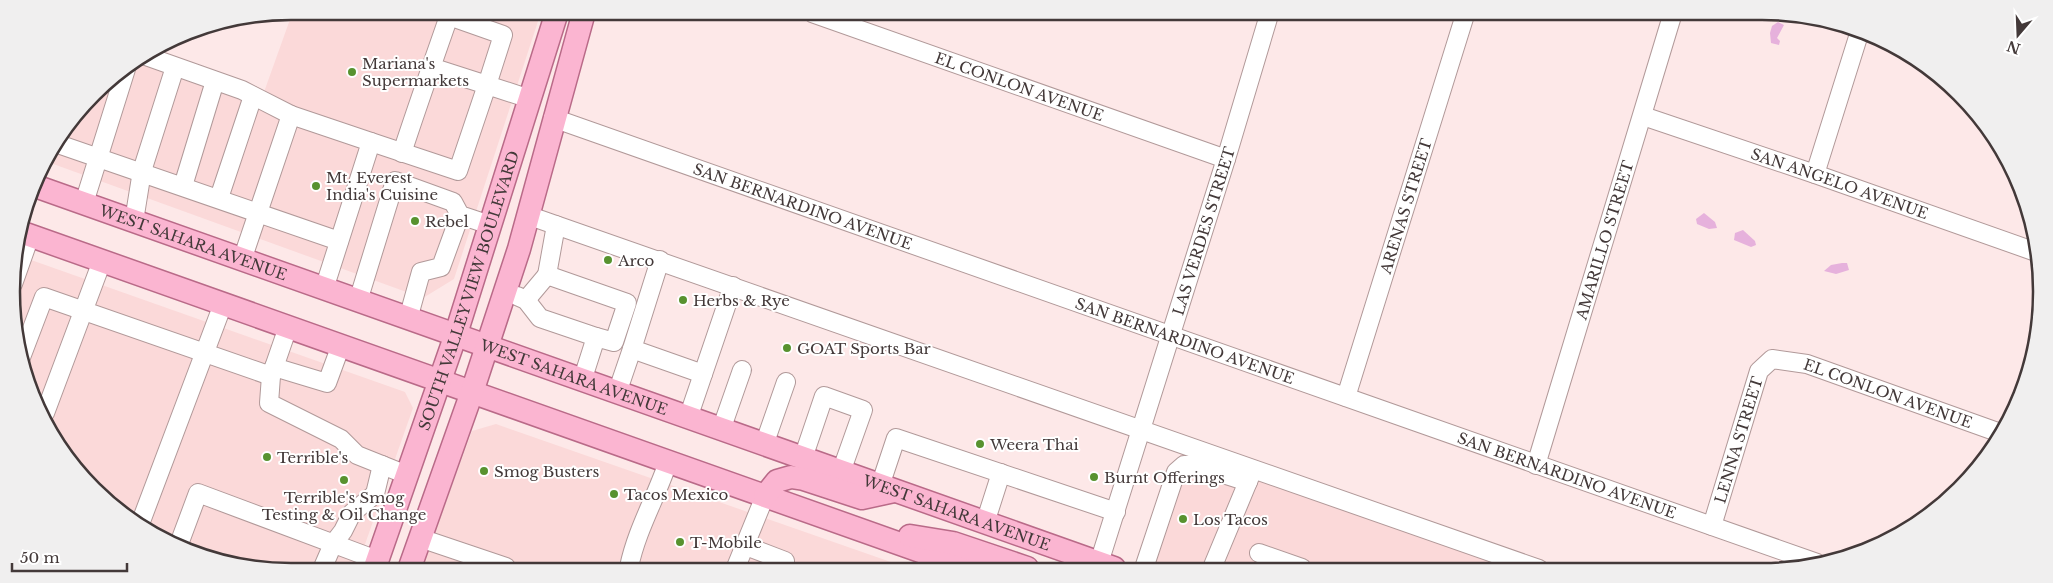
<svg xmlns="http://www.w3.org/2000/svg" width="2053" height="583" viewBox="0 0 2053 583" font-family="'Libre Baskerville',serif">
<rect width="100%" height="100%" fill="#fde8e8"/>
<g fill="#fbd9d9">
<path d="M293,11L541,12L454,279L423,298L45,161L107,81L139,61L240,94L259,106Z"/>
<path d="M17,255L405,392L413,408L357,567L237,566L151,534L69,462L21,364L12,273Z"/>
<path d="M496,424L908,568L422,567L472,431Z"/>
<path d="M1183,448L1524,569L1169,568L1142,559Z"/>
</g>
<g fill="#e6b1dc">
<path d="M1778,22L1784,25L1777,38L1780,41L1779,45L1771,43L1770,33L1772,26Z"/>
<path d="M1704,213L1715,222L1717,228L1709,229L1697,224L1696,219Z"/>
<path d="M1743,230L1755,241L1756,245L1751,247L1734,240L1735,233Z"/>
<path d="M1842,263H1847L1849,270L1836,274L1824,271L1831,265Z"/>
</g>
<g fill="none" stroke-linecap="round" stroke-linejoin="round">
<g stroke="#b19999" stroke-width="20">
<g id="minor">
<path id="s1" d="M812,13L1226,159"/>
<path d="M146,56L242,90L291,115"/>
<path id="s2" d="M1643,116L1815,174L2036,252"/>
<path id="s3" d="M553,118L1817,563"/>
<path d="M371,142L458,171L487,85L530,99"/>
<path d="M58,144L339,241"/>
<path d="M402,153C417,107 433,62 449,16L503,35L487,85L431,67"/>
<path d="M1815,174L1859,34"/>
<path d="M183,186L215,81"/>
<path d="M219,198L253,96"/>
<path d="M84,203L126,69"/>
<path d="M527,215L1539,569"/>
<path d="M134,221L142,171L175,67"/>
<path d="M242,260L291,115L371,142L324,289"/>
<path d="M660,260L632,349L703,374"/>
<path d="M547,275L556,225"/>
<path d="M13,284L30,236"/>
<path d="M517,296L526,300L540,318L596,337"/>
<path d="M526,300L547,275L627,303L614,342L596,337L582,381"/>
<path d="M358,301L395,181L453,202L460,215L490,225"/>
<path d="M408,319L421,272L441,267L460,215"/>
<path d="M288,327L271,376L269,403L341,439L357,455L407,475"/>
<path d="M20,360L44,297L271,376"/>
<path d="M274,367L327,383L341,345"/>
<path d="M617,393L632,349"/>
<path id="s4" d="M1346,397L1465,15"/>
<path d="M45,413L102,261"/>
<path d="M688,418L733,286"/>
<path d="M721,430L742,370"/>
<path d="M764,445L786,382"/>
<path d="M803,458L824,396L863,410L841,472"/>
<path id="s5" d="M1536,465L1672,16"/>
<path d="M880,486L896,438L1116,512"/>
<path d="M985,523L1001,473"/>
<path d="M140,524L223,304"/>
<path id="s6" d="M1712,526L1759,371L1772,359L1807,364L2003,434"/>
<path d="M420,538L506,567"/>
<path d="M179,544L198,493L377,560"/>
<path d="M746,546L785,561L783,567"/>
<path d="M1259,553L1302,568"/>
<path id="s7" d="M1099,563L1226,159L1269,15"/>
<path d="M323,567L333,544L343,531L352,513L375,494L382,465"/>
<path d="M629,567C637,529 656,498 668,462"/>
<path d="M736,567L765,496"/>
<path d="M1144,568L1176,472L1184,465H1195L1248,482"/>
<path d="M1212,568L1252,472"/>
</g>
</g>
<g stroke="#b96a88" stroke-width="25">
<g id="major">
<path id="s8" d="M35,186L1114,568"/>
<path d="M23,233L968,568"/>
<path d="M765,496L777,481L791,477L804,479L862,498L894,491"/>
<path d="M910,536L953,543L1027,568"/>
<path id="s9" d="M375,567L455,337L557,12"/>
<path d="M410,567L472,392L519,249L584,12"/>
</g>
</g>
<use href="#minor" stroke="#fff" stroke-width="18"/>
<use href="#major" stroke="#fbb5d1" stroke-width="22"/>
</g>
<g fill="#58922f" stroke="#fff" stroke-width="2">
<circle cx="352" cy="72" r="5"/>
<circle cx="316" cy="186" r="5"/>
<circle cx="415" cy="221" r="5"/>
<circle cx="608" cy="260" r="5"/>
<circle cx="683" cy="300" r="5"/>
<circle cx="787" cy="348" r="5"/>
<circle cx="980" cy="444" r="5"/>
<circle cx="267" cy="457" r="5"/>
<circle cx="484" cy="471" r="5"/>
<circle cx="1094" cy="477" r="5"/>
<circle cx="344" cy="480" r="5"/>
<circle cx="614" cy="494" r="5"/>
<circle cx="1183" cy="519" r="5"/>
<circle cx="680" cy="542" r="5"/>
</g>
<g text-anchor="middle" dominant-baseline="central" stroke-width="4" stroke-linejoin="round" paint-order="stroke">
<g font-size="15" fill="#433939" stroke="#fff" text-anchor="start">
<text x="362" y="63">Mariana's<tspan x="362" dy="17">Supermarkets</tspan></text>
<text x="326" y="177">Mt. Everest<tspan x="326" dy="17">India's Cuisine</tspan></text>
<text x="425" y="221">Rebel</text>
<text x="618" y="260">Arco</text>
<text x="693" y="300">Herbs &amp; Rye</text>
<text x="797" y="348">GOAT Sports Bar</text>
<text x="990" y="444">Weera Thai</text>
<text x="277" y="457">Terrible's</text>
<text x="494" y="471">Smog Busters</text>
<text x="1104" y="477">Burnt Offerings</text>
<text x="624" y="494">Tacos Mexico</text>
<text x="344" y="497" text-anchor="middle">Terrible's Smog<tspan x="344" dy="17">Testing &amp; Oil Change</tspan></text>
<text x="1193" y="519">Los Tacos</text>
<text x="690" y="542">T-Mobile</text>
</g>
<g font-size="15" fill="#433939" stroke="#fff">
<text stroke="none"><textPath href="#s1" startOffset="220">EL CONLON AVENUE</textPath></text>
<text stroke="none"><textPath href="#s2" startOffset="208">SAN ANGELO AVENUE</textPath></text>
<text stroke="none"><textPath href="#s4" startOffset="200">ARENAS STREET</textPath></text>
<text stroke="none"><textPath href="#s3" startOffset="265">SAN BERNARDINO AVENUE</textPath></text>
<text stroke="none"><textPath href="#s7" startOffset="348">LAS VERDES STREET</textPath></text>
<text stroke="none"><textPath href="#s5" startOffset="235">AMARILLO STREET</textPath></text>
<text stroke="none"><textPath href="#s8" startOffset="168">WEST SAHARA AVENUE</textPath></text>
<text stroke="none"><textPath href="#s9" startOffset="292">SOUTH VALLEY VIEW BOULEVARD</textPath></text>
<text stroke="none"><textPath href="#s3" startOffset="670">SAN BERNARDINO AVENUE</textPath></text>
<text stroke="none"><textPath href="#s8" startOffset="572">WEST SAHARA AVENUE</textPath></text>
<text stroke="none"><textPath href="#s6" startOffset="301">EL CONLON AVENUE</textPath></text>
<text stroke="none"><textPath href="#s6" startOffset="90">LENNA STREET</textPath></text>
<text stroke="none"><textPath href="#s3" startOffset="1075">SAN BERNARDINO AVENUE</textPath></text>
<text stroke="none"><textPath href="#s8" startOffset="978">WEST SAHARA AVENUE</textPath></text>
</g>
</g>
<path d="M0 0H2053V583H0ZM291 20H1762A271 271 0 0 1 2033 291V292A271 271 0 0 1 1762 563H291A271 271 0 0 1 20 292V291A271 271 0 0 1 291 20Z" fill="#f0efef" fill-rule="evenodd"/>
<path fill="none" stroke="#433939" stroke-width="2.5" d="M291 20H1762A271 271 0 0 1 2033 291V292A271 271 0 0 1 1762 563H291A271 271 0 0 1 20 292V291A271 271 0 0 1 291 20Z"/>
<g transform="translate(2018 35) rotate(199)" stroke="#ffffff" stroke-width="4" paint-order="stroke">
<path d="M0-4L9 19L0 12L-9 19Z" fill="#433939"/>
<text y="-8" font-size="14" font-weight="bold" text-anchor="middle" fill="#433939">N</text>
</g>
<path d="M12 563v8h115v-8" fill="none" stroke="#433939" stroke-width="2.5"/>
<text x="20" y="563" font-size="15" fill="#433939" stroke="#ffffff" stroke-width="4" paint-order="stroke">50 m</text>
</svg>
